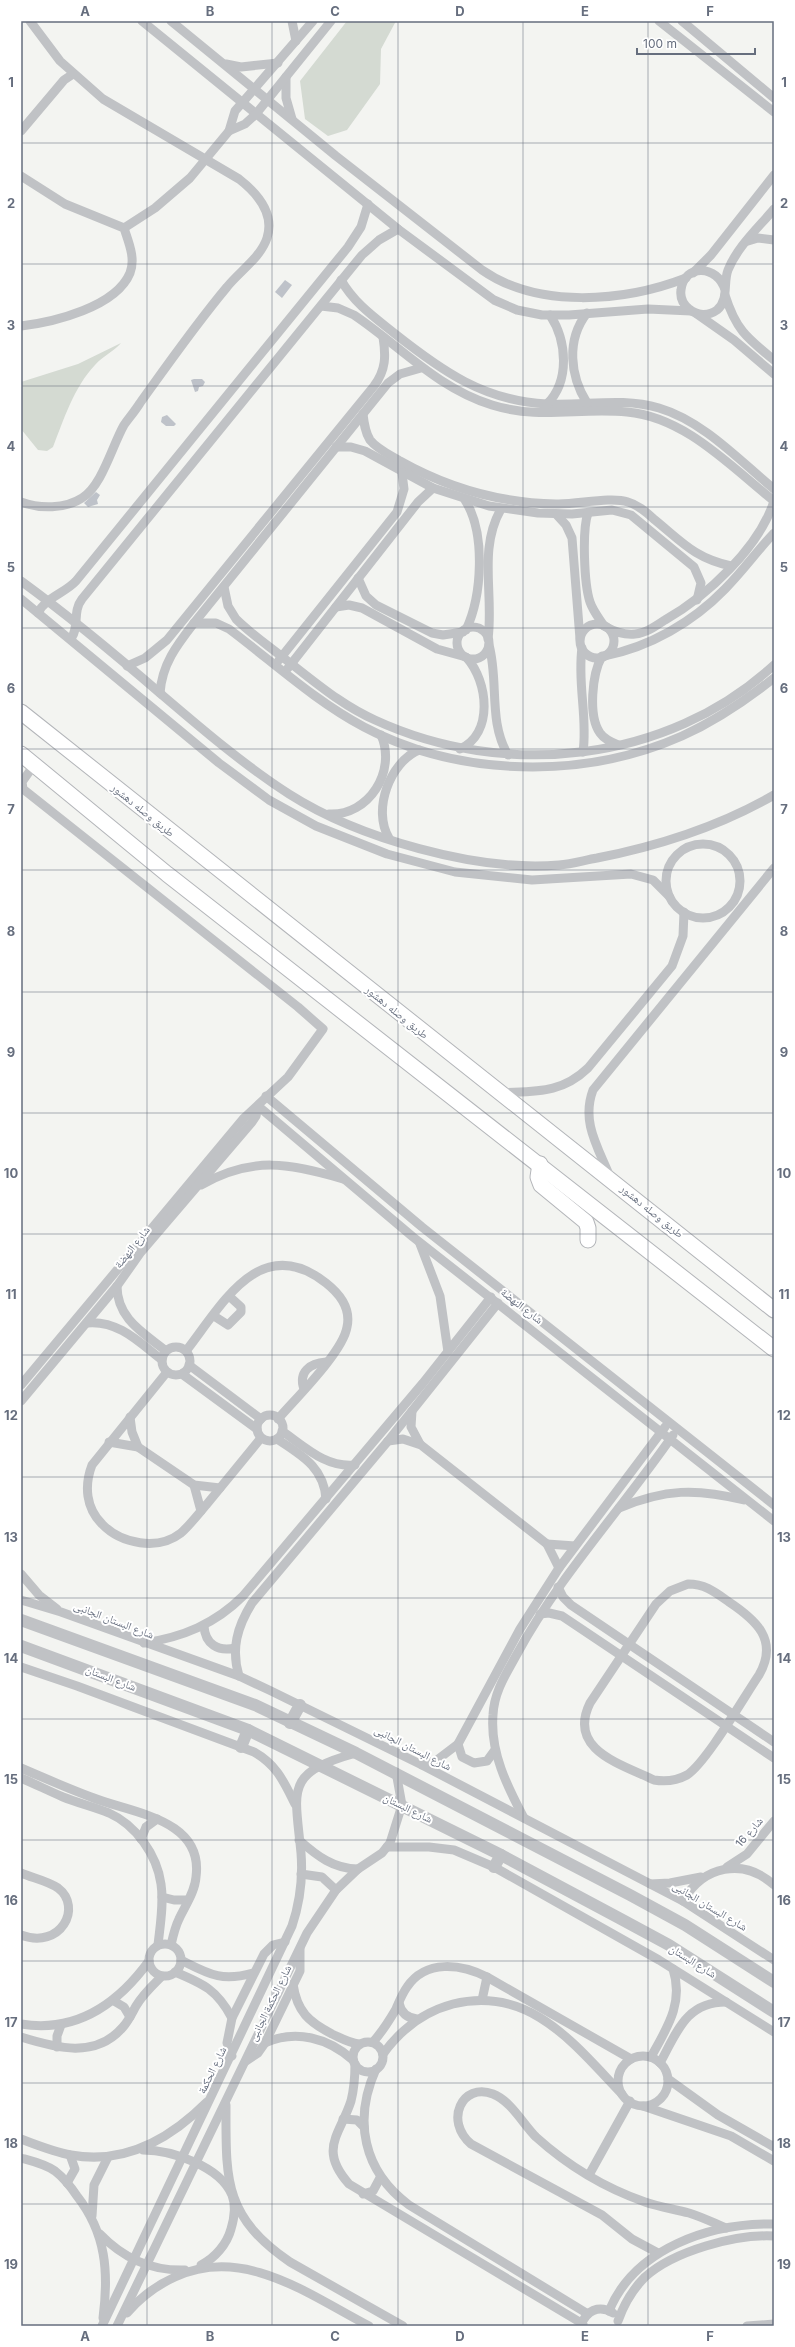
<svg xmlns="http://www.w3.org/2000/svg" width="795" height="2347" viewBox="0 0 795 2347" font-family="Inter,'Noto Naskh Arabic',sans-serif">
<rect width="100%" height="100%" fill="#f3f4f1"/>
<g fill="#d4dad2">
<path d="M347,21H396L381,49L380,84L347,130L328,136L305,119L300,81Z"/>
<path d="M121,343C113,352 103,356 95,365C74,387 64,419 53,447L47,451L38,450L21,429V382L78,364Z"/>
</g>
<g fill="#bec2c9">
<path d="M285,280L292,285L282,298L275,292Z"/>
<path d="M194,379H202L205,382L203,386L199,387L198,391L195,392L191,380Z"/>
<path d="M167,415L176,424L174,426H166L161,422L162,417Z"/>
<path d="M96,492L100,495L97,500L98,504L88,507L84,503Z"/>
</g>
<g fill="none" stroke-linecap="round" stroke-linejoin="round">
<g stroke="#b3b5b9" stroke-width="17">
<g id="primary">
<path d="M21,712L774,1310"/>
<path d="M21,754L167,874L774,1349"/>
<path d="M540,1164L538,1177L541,1185L586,1222L588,1228V1240"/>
</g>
</g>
<g stroke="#c0c2c5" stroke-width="9">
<path d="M142,21L398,229L494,300L517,310L542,315H569L648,309L691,311"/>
<path d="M171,21L336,156L482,270C538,309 624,302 686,278"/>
<path d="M292,21L296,41"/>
<path d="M659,21L774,112"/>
<path d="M682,21L774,98"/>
<path d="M226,64L241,67L278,63"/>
<path d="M286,77V98L292,119"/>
<path d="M21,131L64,80L73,74"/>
<path d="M229,131L245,124L256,114L331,21"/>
<path d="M21,176L65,204L124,228C128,241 136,258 130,273C116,307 54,322 21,326"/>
<path d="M124,228L155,208L190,178L229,131L235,111L313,21"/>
<path d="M748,241L758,238L774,240"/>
<path d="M693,273L711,255L774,175"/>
<path d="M341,280C354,303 374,317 394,333C442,371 484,401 547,404C585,406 622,397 659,408C703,421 739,460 774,489"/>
<path d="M725,290C718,265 684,263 681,290C680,297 683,304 689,309C697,316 709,316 717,310C729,300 723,283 728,270C737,247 759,227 774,209"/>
<path d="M725,295C736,330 747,338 774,360"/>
<path d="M321,306L338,308L354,315C400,346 437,388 492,405C540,420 580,407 627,412C685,417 730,466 774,501"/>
<path d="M587,313C566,340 570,376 587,403"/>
<path d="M697,314L734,340L774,374"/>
<path d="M547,404C570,381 567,341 550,315"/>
<path d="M363,414C364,423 365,432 370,440C377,449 390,455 400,461C448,488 500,503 556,504C576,505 610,496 628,502C639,505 647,513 655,520C683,543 695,558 731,566"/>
<path d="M336,447H351L365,451L433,488L489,506L538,513L572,514L612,510L631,515L694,567L701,583L697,600"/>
<path d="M465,500C486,533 482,596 466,630"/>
<path d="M21,502C40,509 65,509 82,498C102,486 112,446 124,425C129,418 135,411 140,403C168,364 196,324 227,287C239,272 261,257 267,238C275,213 257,193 239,179L103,99L60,61L30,21"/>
<path d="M588,513C582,530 584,584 590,602C593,611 599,618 604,626"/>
<path d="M556,514L566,525L572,538L580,639"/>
<path d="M358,578L366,596L376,605L432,633L443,635L463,632"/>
<path d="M21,581C69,616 116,655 161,694C202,729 244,765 289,794C358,838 477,872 559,865C572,864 585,860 597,858C658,846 720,826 774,795"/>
<path d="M224,587L228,606L236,619C251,634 269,646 285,659C314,681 341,705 375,720C505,780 667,763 774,665"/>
<path d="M21,599L219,763L269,800L316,826L387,854L455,872L532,880L631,874L653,880L669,896"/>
<path d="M336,607L349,605L362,608L437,649L466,657"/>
<path d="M38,613C45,598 65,593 76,581L348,247L361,227L368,204"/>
<path d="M194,623H216L229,629C273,662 315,701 364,727C459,777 583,780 682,736C715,721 745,701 774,678"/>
<circle cx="597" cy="641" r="17"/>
<path d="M606,627C615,632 624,635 635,634C646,633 656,626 665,620C707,596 759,548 774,501"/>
<circle cx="473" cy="643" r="16"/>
<path d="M71,639C80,626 72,612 82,599L362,255L379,240L398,229"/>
<path d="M488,639C494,595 478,549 501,509"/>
<path d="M489,645C499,682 488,721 508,755"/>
<path d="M582,648C577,683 588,718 583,752"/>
<path d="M602,656C592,674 588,716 600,733C604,739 611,742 618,745"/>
<path d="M604,656C650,647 693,622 725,589C743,571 757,551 774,533"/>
<path d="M279,660L397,512L404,489L402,473"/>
<path d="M127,666L145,658L167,640L374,386C386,370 386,356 383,337"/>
<path d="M288,668L418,502L433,488"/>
<path d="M160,693C162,664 177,645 194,623L388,383L400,374L421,368"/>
<path d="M460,749C494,733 488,682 467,658"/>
<path d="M329,814C369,816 397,771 381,735"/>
<path d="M389,838C372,810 390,762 419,750"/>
<circle cx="703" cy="881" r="37"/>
<path d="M500,1093C535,1091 561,1094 588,1068L672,966L683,936L684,912"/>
<path d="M266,1096L422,1227L774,1505"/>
<path d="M258,1106L413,1237L774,1521"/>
<path d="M610,1177C598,1147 581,1122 593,1090L774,868"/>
<path d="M201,1185C252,1156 289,1163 343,1179"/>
<path d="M420,1244L440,1296L448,1352"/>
<path d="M117,1286C117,1319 144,1333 166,1351"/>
<path d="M214,1316L228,1325L241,1312V1307L229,1296"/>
<path d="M87,1323C118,1320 139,1342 162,1360"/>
<circle cx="176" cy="1361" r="14"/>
<path d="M186,1351C222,1305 260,1231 326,1283C340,1294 351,1309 347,1327C343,1352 296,1398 278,1419"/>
<path d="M189,1365L261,1419"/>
<path d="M167,1372L92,1465C84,1486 86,1508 102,1524C121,1544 158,1551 181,1533C190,1525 199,1513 207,1504C225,1482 243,1460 261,1438"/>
<path d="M182,1374L257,1429"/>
<path d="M21,1385L244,1118L288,1077L323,1029L298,1007L23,789L22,782L34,765"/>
<path d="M304,1389C298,1372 310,1363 326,1362"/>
<path d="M21,1401L117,1286L141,1252L252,1122L256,1116L258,1106"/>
<path d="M412,1411L411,1427L420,1444"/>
<circle cx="270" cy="1428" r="13"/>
<path d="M130,1417L132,1432L138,1447"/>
<path d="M282,1431C305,1447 326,1468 355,1465"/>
<path d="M277,1439C301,1455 324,1467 326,1499"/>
<path d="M388,1441L403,1439L421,1445L547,1544L559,1568"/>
<path d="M109,1442L138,1447L194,1485L220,1488"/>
<path d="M194,1485L201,1511"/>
<path d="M619,1508C665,1489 696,1488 744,1500"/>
<path d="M547,1544L575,1546"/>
<path d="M21,1574L39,1595L57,1609"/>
<path d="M688,1584C705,1584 715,1592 729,1602C756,1620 779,1640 759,1675C744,1697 706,1763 687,1775C676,1781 666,1782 654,1780C621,1764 567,1750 590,1703L656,1604L670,1591Z"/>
<path d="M558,1587L563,1597L571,1605L774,1742"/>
<path d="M21,1600L61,1612L239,1676L269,1690L422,1765L683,1901L774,1960"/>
<path d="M540,1614L549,1613L562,1616L774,1758"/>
<path d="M204,1626C205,1644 218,1652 235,1648"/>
<path d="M144,1643C183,1637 215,1624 243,1596L423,1383L491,1297"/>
<path d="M21,1667L77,1686L254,1752C277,1765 284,1782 295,1804"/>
<path d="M239,1676C231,1649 237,1627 252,1603L388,1441L498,1303"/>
<path d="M458,1744L462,1757L474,1763L487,1761L495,1750"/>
<path d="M422,1765L437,1760L458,1744L520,1629L559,1568L665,1427"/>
<path d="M21,1768C44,1778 67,1788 91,1797C130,1813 204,1818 196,1877C195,1892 185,1906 179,1919C175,1927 173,1936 171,1945"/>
<path d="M21,1778C35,1784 49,1791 63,1797C78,1803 94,1807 109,1813C136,1825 157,1855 161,1884C164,1904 160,1926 158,1945"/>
<path d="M524,1818C507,1786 490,1752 493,1715C494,1692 506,1674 517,1654C560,1575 622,1509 673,1435"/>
<path d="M141,1839L146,1827L157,1819"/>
<path d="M299,1840C317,1856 334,1869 358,1869"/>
<path d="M387,1847H429L454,1850L494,1867L659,1960L774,2032"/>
<path d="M727,1867L747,1854L774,1821"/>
<path d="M21,1873C33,1878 48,1881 58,1888C83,1907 61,1950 21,1935"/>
<path d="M301,1874L322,1877L336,1890"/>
<path d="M650,1884L670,1883L701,1877"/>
<path d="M162,1897L174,1900H188"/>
<path d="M683,1901C703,1866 743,1857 774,1885"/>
<circle cx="165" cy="1960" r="16"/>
<path d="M181,1960C209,1974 221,1982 253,1973"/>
<path d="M175,1972C204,1984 217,1990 232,2018"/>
<path d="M293,1984C297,2012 309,2022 332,2034C341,2038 349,2043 359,2044"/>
<path d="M482,2000L487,1977"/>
<path d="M114,2001L124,2007L130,2017"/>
<path d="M399,2003C401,2013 407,2018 417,2019"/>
<path d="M21,2024C76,2033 117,2005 149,1961"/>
<path d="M21,2037C56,2048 96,2059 123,2027C129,2020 132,2013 136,2006C143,1994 153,1985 162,1976"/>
<circle cx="368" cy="2057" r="15"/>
<path d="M373,2042C382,2032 389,2021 396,2009C399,2002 402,1994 407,1987C426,1959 461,1964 487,1977L631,2059"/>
<path d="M265,2043C296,2029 328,2038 353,2060"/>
<path d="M57,2047V2036L61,2025"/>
<path d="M383,2054C401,2029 423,2012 453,2004C530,1985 574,2044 622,2094"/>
<path d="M232,2056L227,2043L232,2018L264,1954L273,1945L285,1942"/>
<circle cx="643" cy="2081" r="25"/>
<path d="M651,2057C667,2028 684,2003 673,1969"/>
<path d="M246,2061L258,2053L265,2043L300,1971V1949"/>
<path d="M660,2063C677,2032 686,2002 726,2002"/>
<path d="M355,2064C355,2077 354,2089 351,2101C340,2135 318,2149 349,2184L583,2324"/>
<path d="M376,2069C353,2120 363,2171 409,2205L588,2314"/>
<path d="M668,2079L718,2115L774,2147"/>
<path d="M226,2105C226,2179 223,2216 290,2262L403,2326"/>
<path d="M643,2106L731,2136L774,2161"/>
<path d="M343,2119L357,2120L364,2127"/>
<path d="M21,2139C37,2145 54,2152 71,2155C125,2165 170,2139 207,2102"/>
<path d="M143,2150C171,2150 220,2166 232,2195C236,2205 234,2219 231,2229C227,2244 215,2258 201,2265"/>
<path d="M21,2158C32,2161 45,2164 55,2171C64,2178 71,2187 77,2196C106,2233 109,2272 103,2318"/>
<path d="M589,2175L630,2101"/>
<path d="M67,2183L75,2169L70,2155"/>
<path d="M363,2194L373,2191L380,2178"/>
<path d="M92,2216L94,2185L108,2157"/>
<path d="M100,2234C123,2258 152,2271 185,2270"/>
<path d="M658,2253L632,2239L602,2215L471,2144C444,2121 462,2082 493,2094C511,2101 523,2124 536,2137C567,2165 605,2188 645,2202C659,2207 674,2209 689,2213C702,2217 714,2223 726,2228"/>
<path d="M609,2311C635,2248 710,2223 774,2224"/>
<path d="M127,2313C140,2298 157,2285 175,2277C244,2245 309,2295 369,2326"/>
<path d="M584,2319C591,2308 602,2306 613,2313"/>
<path d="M618,2321C624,2304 632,2290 645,2277C674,2251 735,2234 774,2236"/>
<path d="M102,2326L292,1926C300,1902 303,1878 301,1853C295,1789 284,1773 356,1753"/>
<path d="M117,2326L307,1933L336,1890L358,1869L382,1853L390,1843L402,1805L396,1772"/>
<path d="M747,2326L774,2324"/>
</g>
<g stroke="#c0c2c5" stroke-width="12">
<path d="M21,1620L255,1705L356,1753L630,1895L685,1925L774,1982"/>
<path d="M21,1646L248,1730L501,1855L619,1918L669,1945L774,2012"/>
<path d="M290,1723L300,1705"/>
<path d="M241,1747L248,1730"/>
<path d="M494,1867L501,1855"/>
</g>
<use href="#primary" stroke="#fff" stroke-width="15"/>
</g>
<path fill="none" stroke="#666e7e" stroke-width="1" stroke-opacity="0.55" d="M147,21V2326M272,21V2326M398,21V2326M523,21V2326M648,21V2326M21,143H774M21,264H774M21,386H774M21,507H774M21,628H774M21,749H774M21,870H774M21,992H774M21,1113H774M21,1234H774M21,1355H774M21,1477H774M21,1598H774M21,1719H774M21,1840H774M21,1961H774M21,2083H774M21,2204H774"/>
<g text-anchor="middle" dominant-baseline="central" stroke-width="4" stroke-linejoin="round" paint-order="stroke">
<g font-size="11" fill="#666e7e" stroke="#fff">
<text transform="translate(143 810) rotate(39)">طريق وصله دهشور</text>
<text transform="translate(397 1012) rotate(39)">طريق وصله دهشور</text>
<text transform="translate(652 1211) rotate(39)">طريق وصله دهشور</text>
<text transform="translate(132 1247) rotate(-52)">شارع النهضة</text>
<text transform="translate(522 1306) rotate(38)">شارع النهضة</text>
<text transform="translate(114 1620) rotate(21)">شارع البستان الجانبى</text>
<text transform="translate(111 1678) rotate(21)">شارع البستان</text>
<text transform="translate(413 1748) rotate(27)">شارع البستان الجانبى</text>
<text transform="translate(408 1808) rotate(26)">شارع البستان</text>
<text transform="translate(749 1832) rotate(-49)">شارع 16</text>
<text transform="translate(710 1906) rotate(31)">شارع البستان الجانبى</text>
<text transform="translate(693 1961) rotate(32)">شارع البستان</text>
<text transform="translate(270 2003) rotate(-64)">شارع الحكمة الجانبى</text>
<text transform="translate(212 2070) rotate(-64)">شارع الحكمة</text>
</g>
</g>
<rect width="795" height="2347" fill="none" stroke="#ffffff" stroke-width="44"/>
<path d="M637 48v6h118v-6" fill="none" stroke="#666e7e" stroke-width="2"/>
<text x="643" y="48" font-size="12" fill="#666e7e" stroke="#ffffff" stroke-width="3" paint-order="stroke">100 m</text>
<rect x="22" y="22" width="751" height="2303" fill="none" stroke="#666e7e" stroke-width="1.5"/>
<g font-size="13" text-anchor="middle" font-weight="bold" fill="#666e7e">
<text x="85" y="16">A</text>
<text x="210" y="16">B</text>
<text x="335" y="16">C</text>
<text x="460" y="16">D</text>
<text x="585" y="16">E</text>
<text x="710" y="16">F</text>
<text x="11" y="87">1</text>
<text x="784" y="87">1</text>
<text x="11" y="208">2</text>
<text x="784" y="208">2</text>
<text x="11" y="330">3</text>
<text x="784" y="330">3</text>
<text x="11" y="451">4</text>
<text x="784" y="451">4</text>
<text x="11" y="572">5</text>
<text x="784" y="572">5</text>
<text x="11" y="693">6</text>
<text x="784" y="693">6</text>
<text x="11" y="814">7</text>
<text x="784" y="814">7</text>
<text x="11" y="936">8</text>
<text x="784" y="936">8</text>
<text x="11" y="1057">9</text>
<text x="784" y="1057">9</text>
<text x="11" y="1178">10</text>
<text x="784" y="1178">10</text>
<text x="11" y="1299">11</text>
<text x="784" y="1299">11</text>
<text x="11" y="1420">12</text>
<text x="784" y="1420">12</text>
<text x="11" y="1542">13</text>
<text x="784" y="1542">13</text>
<text x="11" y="1663">14</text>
<text x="784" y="1663">14</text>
<text x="11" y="1784">15</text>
<text x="784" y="1784">15</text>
<text x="11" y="1905">16</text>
<text x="784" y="1905">16</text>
<text x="11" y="2027">17</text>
<text x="784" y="2027">17</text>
<text x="11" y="2148">18</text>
<text x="784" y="2148">18</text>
<text x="11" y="2269">19</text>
<text x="784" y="2269">19</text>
<text x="85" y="2341">A</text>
<text x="210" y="2341">B</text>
<text x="335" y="2341">C</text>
<text x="460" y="2341">D</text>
<text x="585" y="2341">E</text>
<text x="710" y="2341">F</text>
</g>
</svg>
